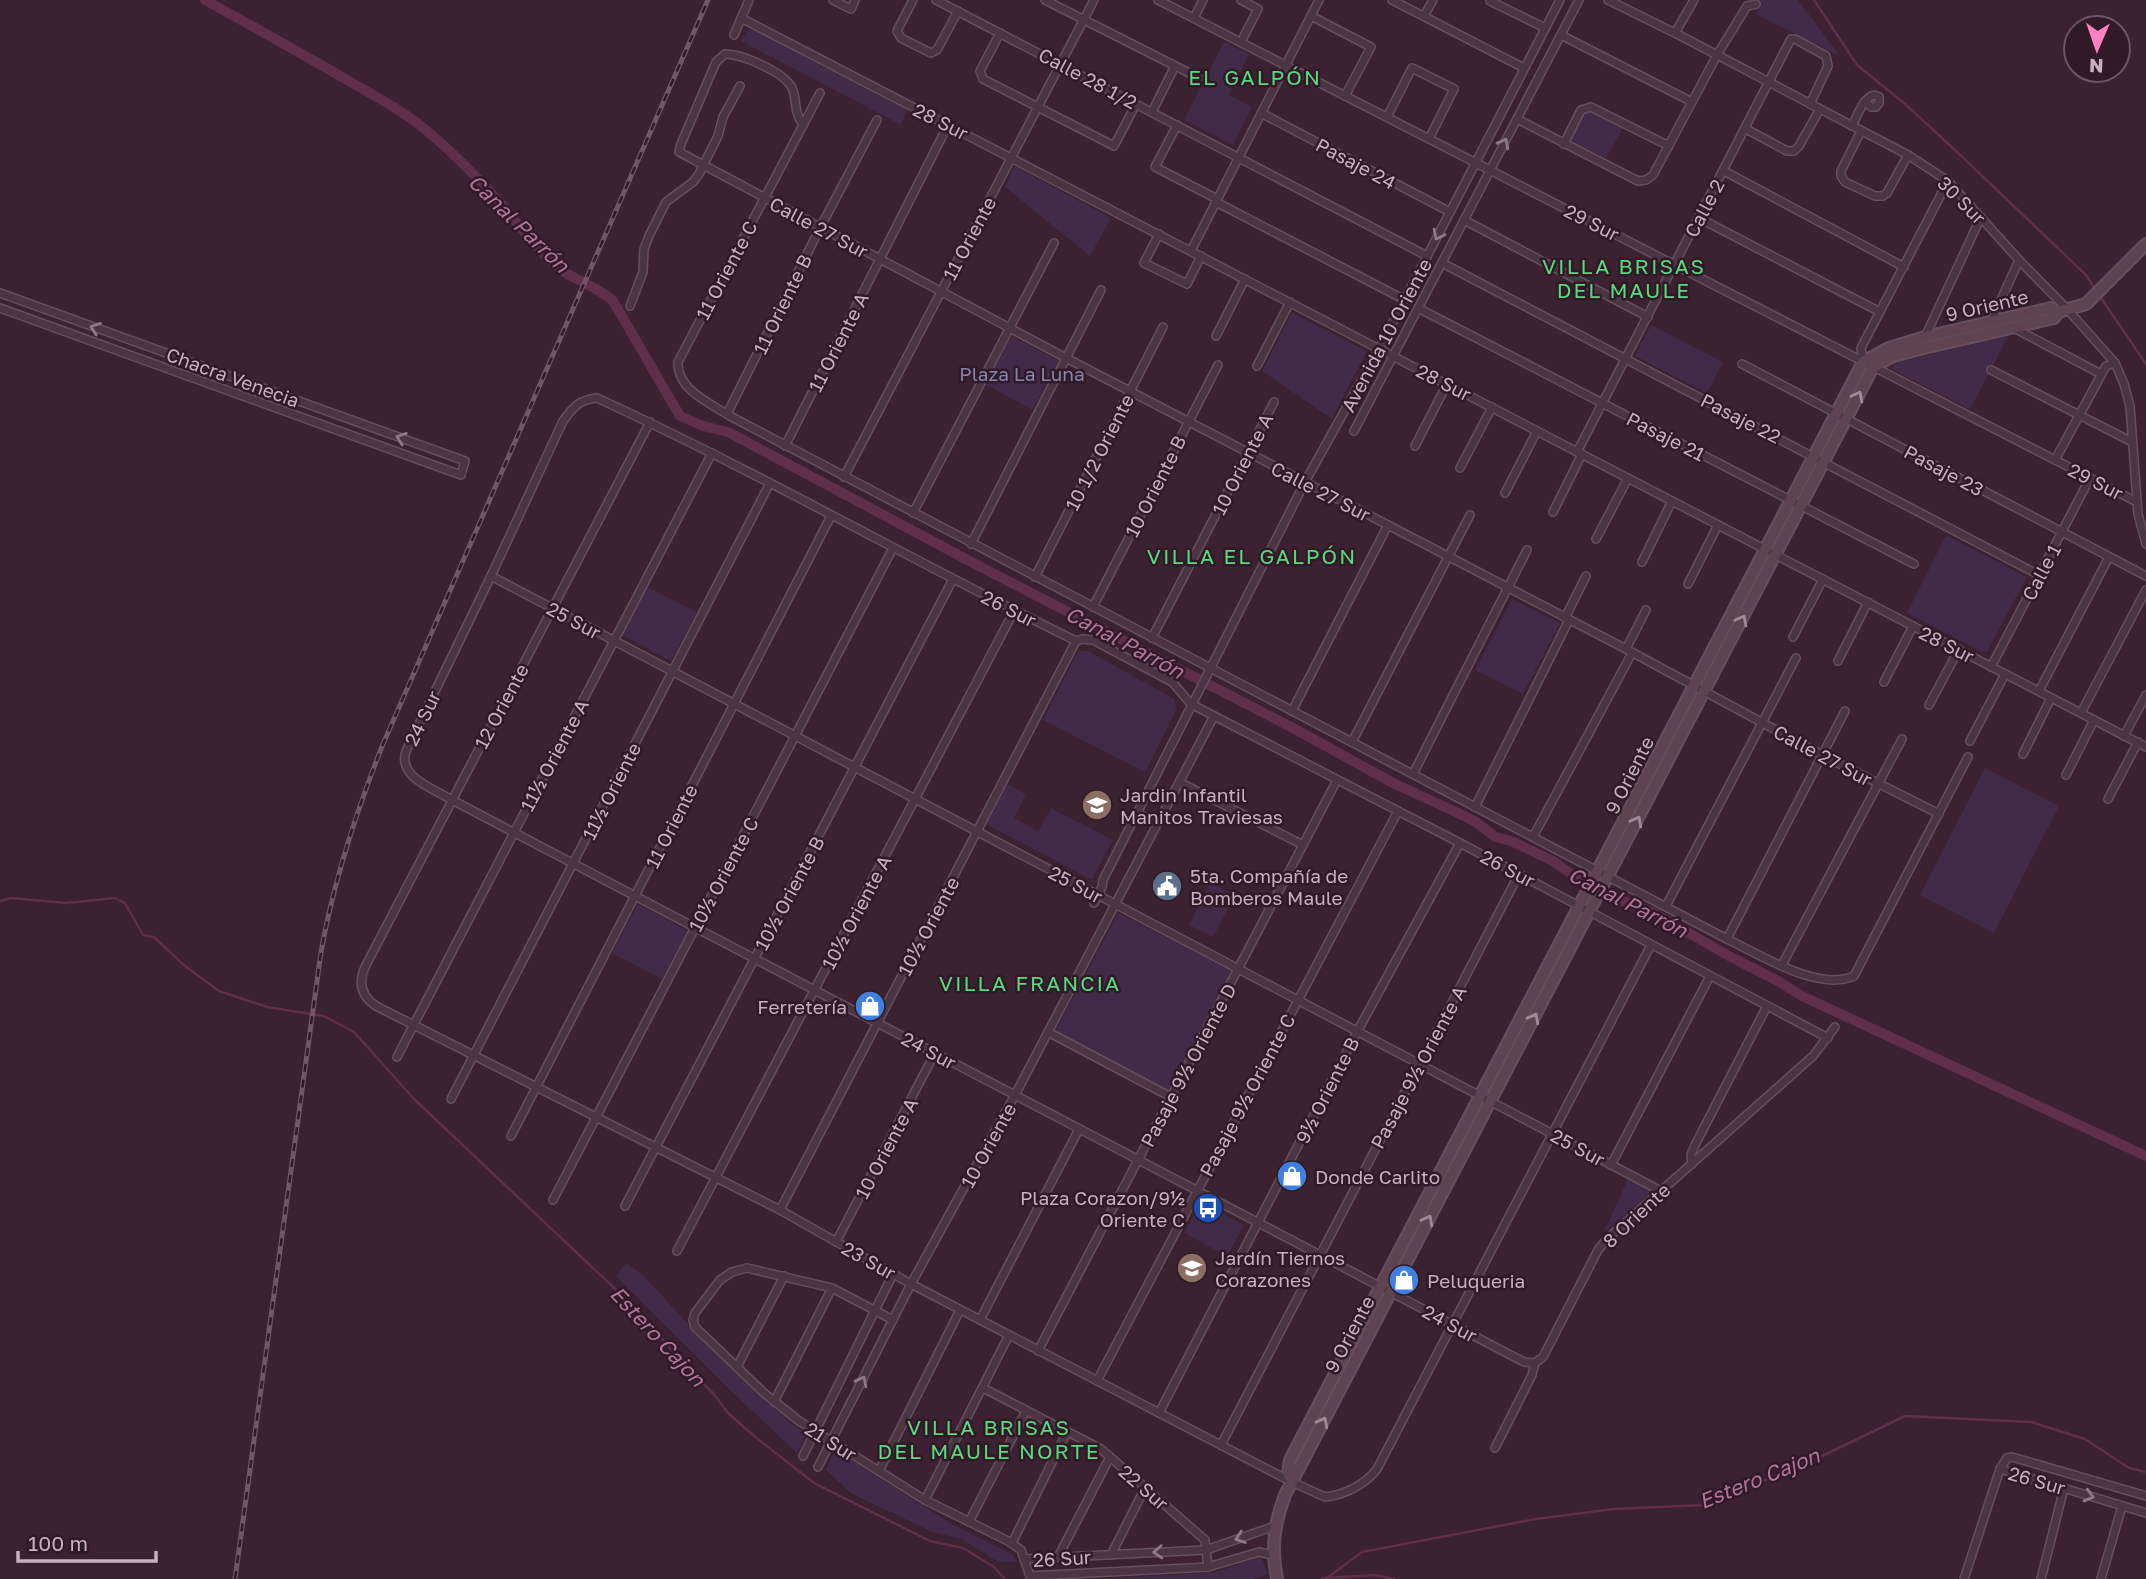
<svg xmlns="http://www.w3.org/2000/svg" width="2146" height="1579" viewBox="0 0 2146 1579" font-family="'Golos Text',sans-serif">
<rect width="100%" height="100%" fill="#3c2130"/>
<g fill="#422b48">
<path d="M1761,0H1798L1840,56L1755,14L1759,10Z"/>
<path d="M750,28L907,110L901,125L741,41Z"/>
<path d="M1224,42L1249,54L1229,95L1252,107L1233,145L1184,120Z"/>
<path d="M1587,111H1591L1623,128L1606,158L1570,140L1583,113Z"/>
<path d="M1014,166L1111,218L1090,256L1005,187Z"/>
<path d="M1292,313L1367,351L1332,419L1262,371Z"/>
<path d="M1651,325L1723,362L1707,393L1635,356Z"/>
<path d="M2009,335L1970,409L1891,369L1895,363Z"/>
<path d="M1012,336L1059,361L1032,410L985,384Z"/>
<path d="M1946,535L2027,577L1987,651L1982,652L1907,613Z"/>
<path d="M647,587L697,612L671,661L622,635Z"/>
<path d="M1512,599L1560,623L1523,694L1475,670Z"/>
<path d="M1078,651H1088L1175,699L1176,710L1145,772L1043,720Z"/>
<path d="M1985,768L2059,806L1994,933L1920,895Z"/>
<path d="M1007,784L1026,794L1014,818L1038,831L1051,808L1113,840L1092,880L986,824Z"/>
<path d="M1210,883L1235,895L1213,937L1189,925Z"/>
<path d="M638,904L688,931L662,979L612,953Z"/>
<path d="M1118,913L1234,971L1171,1090L1167,1091L1055,1032Z"/>
<path d="M1628,1179L1653,1192L1604,1232Z"/>
<path d="M1201,1202L1244,1225L1227,1256L1184,1233Z"/>
<path d="M626,1263L645,1277L687,1323L790,1423L807,1433L797,1453L733,1393L616,1276Z"/>
<path d="M835,1450L952,1524L1012,1554L1017,1562H998L962,1539L932,1532L851,1493L826,1470Z"/>
<path d="M1261,1556L1268,1574L1253,1579H1104L1217,1572Z"/>
</g>
<g fill="none" stroke-linecap="round" stroke-linejoin="round">
<g stroke="#60304b" stroke-width="2.5">
<path d="M1814,0L1857,65L1904,103L1955,150L2086,275L2095,289"/>
<path d="M2099,295L2146,364"/>
<path d="M0,901L11,898L66,903L115,898L125,903L143,935L154,937L185,966L219,991L267,1007L324,1016L354,1032L414,1099L630,1303L693,1374L713,1393L728,1413L754,1436L814,1483L930,1541L963,1548L994,1567L1005,1579"/>
<path d="M1327,1578L1376,1575L1394,1579"/>
<path d="M1322,1579L1327,1578L1362,1552L1536,1519L1613,1509L1705,1505L1814,1460L1905,1416L2031,1422L2085,1439L2129,1468L2146,1472"/>
</g>
<path stroke="#60304b" stroke-width="10" d="M205,0C255,28 305,55 354,84C379,98 404,112 426,130C450,150 481,181 502,205C519,225 535,247 555,265C573,281 596,285 613,301L680,416L703,426L728,432L977,565L1293,728L1393,783L1456,812L1476,822L1495,837L1511,841L1553,861L1577,878L1615,898L1654,913L1729,956L1776,980L1802,996L2146,1156"/>
<g stroke="#67505d" stroke-width="10">
<g id="street">
<path d="M833,0L851,9L855,0"/>
<path d="M913,0L897,31L901,38L931,53L937,50L958,11"/>
<path d="M936,0L1427,256"/>
<path d="M1045,0L1199,78"/>
<path d="M1158,0L2137,502"/>
<path d="M1241,0L1258,9L1241,42"/>
<path d="M1392,0L1524,68"/>
<path d="M1491,0L1490,1L1545,28"/>
<path d="M1608,0L1675,33L1908,155L1948,181L2019,260L2068,310L2115,363L2124,384L2130,406L2138,514L2146,544"/>
<path d="M1311,16L1371,47L1345,96"/>
<path d="M1424,16L1433,0"/>
<path d="M741,18L2146,747"/>
<path d="M1194,18L1203,0"/>
<path d="M1000,33L980,71L983,79L1114,146L1136,104"/>
<path d="M1675,33L1694,0"/>
<path d="M734,35L749,0"/>
<path d="M1561,35L1692,102"/>
<path d="M820,93L678,362C677,390 710,403 730,416L1727,939C1761,955 1818,992 1854,976L1968,757"/>
<path d="M1152,112L1175,66"/>
<path d="M1261,113L1450,212"/>
<path d="M1387,117L1412,68L1454,89L1429,139"/>
<path d="M1517,119L1638,181L1646,180L1653,175L1717,55L1747,6L1756,4"/>
<path d="M803,125C792,108 798,101 792,88C784,72 742,54 725,54L716,62L681,144L679,152L1066,358L1388,525L1626,649L1822,755L1939,814"/>
<path d="M1177,125L1155,167L1217,199"/>
<path d="M1852,126C1858,115 1862,99 1874,95L1879,97V103L1876,107H1871L1865,101"/>
<path d="M1746,129L1787,151H1794L1799,146L1820,109"/>
<path d="M1861,131L1841,171V176L1845,182L1875,196H1883L1887,193L1908,155"/>
<path d="M1564,144L1581,110L1591,107L1669,146"/>
<path d="M1724,171L1904,267"/>
<path d="M1216,202L1405,300"/>
<path d="M1699,218L1880,312"/>
<path d="M1464,220L1648,317"/>
<path d="M1159,234L1144,263L1187,284L1201,256"/>
<path d="M1191,251L1319,0"/>
<path d="M1442,263L2039,575"/>
<path d="M0,293L465,461L461,475L0,308"/>
<path d="M630,306L643,272L644,249L649,236L666,202L693,182L699,174L718,136L723,117L740,86"/>
<path d="M1418,308L1914,564"/>
<path d="M1991,322L2019,260"/>
<path d="M2012,327L2101,374"/>
<path d="M1216,336L1245,279"/>
<path d="M1925,337L1981,217"/>
<path d="M1863,362L1861,348L1948,181"/>
<path d="M1742,364L2146,576"/>
<path d="M1257,366L1290,302"/>
<path d="M1991,370L2132,442"/>
<path d="M727,414L820,228L877,120"/>
<path d="M650,422L365,967C358,983 361,996 376,1006L780,1210L911,1284L1292,1482L1325,1497C1344,1495 1365,1485 1377,1469L1651,945"/>
<path d="M1354,431L1579,0"/>
<path d="M785,446L948,125"/>
<path d="M1415,446L1447,384"/>
<path d="M1577,452L1791,39H1795L1826,56L1828,66L1810,104"/>
<path d="M2055,460L2106,366L2115,363"/>
<path d="M1460,468L1492,407"/>
<path d="M844,477L1094,0"/>
<path d="M1505,493L1537,431"/>
<path d="M1553,512L1582,454"/>
<path d="M913,513L1054,243"/>
<path d="M1596,539L1628,478"/>
<path d="M971,544L1101,290"/>
<path d="M1642,562L1672,501"/>
<path d="M491,576L1661,1191"/>
<path d="M1035,577L1163,327"/>
<path d="M1688,584L1718,525"/>
<path d="M1093,607L1218,365"/>
<path d="M1565,618L1586,576"/>
<path d="M1793,637L1823,579"/>
<path d="M1152,638L1274,402"/>
<path d="M1626,649L1646,610"/>
<path d="M1838,661L1868,602"/>
<path d="M1991,667L2090,478"/>
<path d="M1884,682L1913,626"/>
<path d="M2039,691L2109,557"/>
<path d="M1929,705L1959,649"/>
<path d="M1292,711L1388,525"/>
<path d="M2081,713L2146,590"/>
<path d="M2124,736L2146,695"/>
<path d="M1970,741L2005,674"/>
<path d="M1352,742L1470,515"/>
<path d="M2023,754L2051,698"/>
<path d="M1413,774L1527,550"/>
<path d="M2066,775L2094,720"/>
<path d="M1179,782L1303,845"/>
<path d="M2108,799L2138,742"/>
<path d="M1475,807L1569,620"/>
<path d="M1137,813L1157,823"/>
<path d="M1533,837L1632,653"/>
<path d="M1094,903L1102,887L1103,880L1305,482L1379,349L1560,0"/>
<path d="M1666,906L1796,658"/>
<path d="M1727,939L1845,711"/>
<path d="M1782,965L1902,739"/>
<path d="M1048,1032L1171,1097"/>
<path d="M397,1057L712,453"/>
<path d="M451,1099L770,483"/>
<path d="M511,1136L831,516"/>
<path d="M1692,1164L1691,1155L1695,1145L1767,1006"/>
<path d="M1611,1165L1710,976"/>
<path d="M553,1200L893,548"/>
<path d="M625,1206L953,579"/>
<path d="M780,1210L1076,641"/>
<path d="M836,1242L935,1053"/>
<path d="M677,1251L1014,611"/>
<path d="M893,1320L832,1288L747,1268L732,1272L720,1280L695,1313L693,1320L695,1327L764,1393L799,1421L925,1500L1008,1541L1021,1550L1030,1576L1208,1567L1259,1552L1273,1555"/>
<path d="M980,1320L1079,1129"/>
<path d="M1038,1351L1337,780"/>
<path d="M1535,1363L1524,1362L452,800C434,789 397,777 406,751L491,576L563,421C574,406 579,400 597,398C760,473 915,562 1076,641L1083,639L1093,640L1172,682L1191,704L1460,843L1828,1038"/>
<path d="M737,1367L784,1276"/>
<path d="M1097,1381L1398,811"/>
<path d="M983,1388L1101,1449L1205,1540L1208,1567"/>
<path d="M774,1402L832,1288"/>
<path d="M1159,1413L1357,1032L1460,843"/>
<path d="M1221,1445L1519,874"/>
<path d="M1495,1448L1532,1375L1535,1363L1543,1357L1598,1250L1607,1239L1813,1056L1835,1027"/>
<path d="M803,1456L893,1274"/>
<path d="M818,1467L911,1284L1015,1095L1214,716"/>
<path d="M2000,1469L2146,1513"/>
<path d="M879,1471L960,1310"/>
<path d="M925,1500L1009,1335"/>
<path d="M969,1522L1026,1411"/>
<path d="M1012,1543L1067,1432"/>
<path d="M1111,1555L1145,1488"/>
<path d="M1058,1557L1110,1457"/>
<path d="M1024,1559L1206,1550L1275,1526"/>
<path d="M1964,1579L2000,1469L2007,1458L2012,1457L2146,1496"/>
<path d="M2041,1579L2064,1488"/>
<path d="M2101,1579L2122,1506"/>
</g>
</g>
<g stroke="#67505d" stroke-width="14">
<g id="secondary">
<path d="M2058,312L2086,304L2146,244"/>
<path d="M1277,1579C1271,1549 1274,1524 1285,1495L1873,367L1893,356L1924,348L2054,318L2058,312L2051,308L1925,337L1889,348L1863,362L1290,1460L1288,1473L1292,1482"/>
</g>
</g>
<use href="#street" stroke="#4c3542" stroke-width="7"/>
<use href="#secondary" stroke="#5f4351" stroke-width="10"/>
<g stroke="#735666" stroke-width="5">
<path id="rail" d="M235,1579L321,952C334,880 356,812 383,744L708,0"/>
</g>
<use href="#rail" stroke="#311a27" stroke-width="2.5" stroke-dasharray="8" stroke-linecap="butt"/>
</g>
<defs><path id="oneway-chevron" d="M-2-3.5L2.5 0L-2 3.5" fill="none" stroke-width="1.6" stroke-linecap="round" stroke-linejoin="round" transform="scale(1.75)"/></defs>
<g stroke="#907986">
<use href="#oneway-chevron" transform="translate(1504 143) rotate(-62)"/>
<use href="#oneway-chevron" transform="translate(1438 235) rotate(117)"/>
<use href="#oneway-chevron" transform="translate(95 328) rotate(-160)"/>
<use href="#oneway-chevron" transform="translate(401 438) rotate(-160)"/>
<use href="#oneway-chevron" transform="translate(862 1381) rotate(-63)"/>
<use href="#oneway-chevron" transform="translate(2089 1496) rotate(16)"/>
<use href="#oneway-chevron" transform="translate(1240 1538) rotate(161)"/>
<use href="#oneway-chevron" transform="translate(1158 1552) rotate(177)"/>
</g>
<g stroke="#a38a97">
<use href="#oneway-chevron" transform="translate(1858 396) rotate(-63)"/>
<use href="#oneway-chevron" transform="translate(1742 620) rotate(-63)"/>
<use href="#oneway-chevron" transform="translate(1637 821) rotate(-62)"/>
<use href="#oneway-chevron" transform="translate(1534 1018) rotate(-62)"/>
<use href="#oneway-chevron" transform="translate(1428 1220) rotate(-62)"/>
<use href="#oneway-chevron" transform="translate(1323 1422) rotate(-62)"/>
</g>
<defs>
<g id="school-disc" transform="scale(1.575)"><circle r="9.5" fill="#8d6e63" stroke="#311a27"/><path d="M0-5L7-2L0 1L-7-2ZM-4 1L0 2.5L4 1V4Q0 6-4 4Z" fill="#fff"/></g>
<g id="civic-disc" transform="scale(1.575)"><circle r="9.5" fill="#5c6f8a" stroke="#311a27"/><path d="M-.6-6.5H3V-4.5H.6V-3L4-1V1h2V6H-6V1h2V-1L-.6-3ZM-1.2 2.5V6h2.4V2.5Z" fill="#fff"/></g>
<g id="shop-disc" transform="scale(1.575)"><circle r="9.5" fill="#3f7fe0" stroke="#311a27"/><path d="M-5-2.5h2.3a2.7 3.5 0 0 1 5.4 0H5L5.5 6h-11ZM-1.5-2.5h3a1.5 2.3 0 0 0-3 0Z" fill="#fff"/></g>
<g id="bus-disc" transform="scale(1.575)"><circle r="9.5" fill="#1a4fb4" stroke="#311a27"/><path d="M-5-6H5V4H4V6H2V4H-2V6H-4V4H-5ZM-3.5-4V0h7V-4ZM-3.5 1.2v1.5H-2V1.2ZM2 1.2v1.5H3.5V1.2Z" fill="#fff"/></g>
</defs>
<g fill-rule="evenodd">
<use href="#school-disc" x="1097" y="805"/>
<use href="#civic-disc" x="1167" y="886"/>
<use href="#shop-disc" x="870" y="1006"/>
<use href="#shop-disc" x="1292" y="1176"/>
<use href="#bus-disc" x="1208" y="1208"/>
<use href="#school-disc" x="1192" y="1268"/>
<use href="#shop-disc" x="1404" y="1280"/>
</g>
<g text-anchor="middle" dominant-baseline="central" stroke-width="5" stroke-linejoin="round" paint-order="stroke">
<g font-size="19" fill="#c8b0bd" stroke="#311a27">
<text transform="translate(1088 78) rotate(28)">Calle 28 1/2</text>
<text transform="translate(941 121) rotate(27)">28 Sur</text>
<text transform="translate(1356 163) rotate(28)">Pasaje 24</text>
<text transform="translate(1962 200) rotate(45)">30 Sur</text>
<text transform="translate(1704 208) rotate(-62)">Calle 2</text>
<text transform="translate(1592 222) rotate(27)">29 Sur</text>
<text transform="translate(819 227) rotate(28)">Calle 27 Sur</text>
<text transform="translate(969 238) rotate(-62)">11 Oriente</text>
<text transform="translate(726 270) rotate(-62)">11 Oriente C</text>
<text transform="translate(782 304) rotate(-64)">11 Oriente B</text>
<text transform="translate(1987 305) rotate(-13)">9 Oriente</text>
<text transform="translate(1386 335) rotate(-62)">Avenida 10 Oriente</text>
<text transform="translate(838 342) rotate(-63)">11 Oriente A</text>
<text transform="translate(233 377) rotate(20)">Chacra Venecia</text>
<text transform="translate(1444 382) rotate(27)">28 Sur</text>
<text transform="translate(1741 418) rotate(27)">Pasaje 22</text>
<text transform="translate(1666 436) rotate(27)">Pasaje 21</text>
<text transform="translate(1099 452) rotate(-63)">10 1/2 Oriente</text>
<text transform="translate(1242 464) rotate(-63)">10 Oriente A</text>
<text transform="translate(1944 470) rotate(28)">Pasaje 23</text>
<text transform="translate(2096 481) rotate(27)">29 Sur</text>
<text transform="translate(1155 486) rotate(-63)">10 Oriente B</text>
<text transform="translate(1321 491) rotate(27)">Calle 27 Sur</text>
<text transform="translate(2041 572) rotate(-62)">Calle 1</text>
<text transform="translate(1009 608) rotate(27)">26 Sur</text>
<text transform="translate(574 620) rotate(28)">25 Sur</text>
<text transform="translate(1947 644) rotate(27)">28 Sur</text>
<text transform="translate(501 706) rotate(-62)">12 Oriente</text>
<text transform="translate(422 718) rotate(-64)">24 Sur</text>
<text transform="translate(554 755) rotate(-62)">11½ Oriente A</text>
<text transform="translate(1823 755) rotate(28)">Calle 27 Sur</text>
<text transform="translate(1629 775) rotate(-63)">9 Oriente</text>
<text transform="translate(611 791) rotate(-63)">11½ Oriente</text>
<text transform="translate(671 826) rotate(-63)">11 Oriente</text>
<text transform="translate(1508 868) rotate(28)">26 Sur</text>
<text transform="translate(723 874) rotate(-62)">10½ Oriente C</text>
<text transform="translate(1076 884) rotate(28)">25 Sur</text>
<text transform="translate(789 893) rotate(-62)">10½ Oriente B</text>
<text transform="translate(856 912) rotate(-62)">10½ Oriente A</text>
<text transform="translate(928 926) rotate(-62)">10½ Oriente</text>
<text transform="translate(929 1050) rotate(28)">24 Sur</text>
<text transform="translate(1188 1065) rotate(-62)">Pasaje 9½ Oriente D</text>
<text transform="translate(1418 1067) rotate(-62)">Pasaje 9½ Oriente A</text>
<text transform="translate(1327 1090) rotate(-63)">9½ Oriente B</text>
<text transform="translate(1247 1095) rotate(-62)">Pasaje 9½ Oriente C</text>
<text transform="translate(988 1145) rotate(-61)">10 Oriente</text>
<text transform="translate(1578 1147) rotate(28)">25 Sur</text>
<text transform="translate(886 1148) rotate(-62)">10 Oriente A</text>
<text transform="translate(1636 1215) rotate(-43)">8 Oriente</text>
<text transform="translate(869 1260) rotate(29)">23 Sur</text>
<text transform="translate(1450 1323) rotate(28)">24 Sur</text>
<text transform="translate(1349 1334) rotate(-62)">9 Oriente</text>
<text transform="translate(831 1441) rotate(32)">21 Sur</text>
<text transform="translate(2037 1480) rotate(16)">26 Sur</text>
<text transform="translate(1144 1487) rotate(41)">22 Sur</text>
<text transform="translate(1062 1558) rotate(-3)">26 Sur</text>
</g>
<g font-size="19" fill="#8885ae" stroke="#311a27">
<text x="1022" y="373">Plaza La Luna</text>
</g>
<g font-size="19" fill="#c8b0bd" stroke="#311a27" text-anchor="start">
<text x="1120" y="794">Jardin Infantil<tspan x="1120" dy="22">Manitos Traviesas</tspan></text>
<text x="1190" y="875">5ta. Compañía de<tspan x="1190" dy="22">Bomberos Maule</tspan></text>
<text x="847" y="1006" text-anchor="end">Ferretería</text>
<text x="1315" y="1176">Donde Carlito</text>
<text x="1185" y="1197" text-anchor="end">Plaza Corazon/9½<tspan x="1185" dy="22">Oriente C</tspan></text>
<text x="1215" y="1257">Jardín Tiernos<tspan x="1215" dy="22">Corazones</tspan></text>
<text x="1427" y="1280">Peluqueria</text>
</g>
<g font-size="21" letter-spacing="2" fill="#59da7f" stroke="#311a27">
<text x="1255" y="77">EL GALPÓN</text>
<text x="1624" y="266">VILLA BRISAS<tspan x="1624" dy="24">DEL MAULE</tspan></text>
<text x="1252" y="556">VILLA EL GALPÓN</text>
<text x="1030" y="983">VILLA FRANCIA</text>
<text x="989" y="1427">VILLA BRISAS<tspan x="989" dy="24">DEL MAULE NORTE</tspan></text>
</g>
<g font-size="21" font-style="italic" fill="#b27698" stroke="#311a27">
<text transform="translate(519 223) rotate(44)">Canal Parrón</text>
<text transform="translate(1125 642) rotate(28)">Canal Parrón</text>
<text transform="translate(1628 902) rotate(27)">Canal Parrón</text>
<text transform="translate(658 1336) rotate(47)">Estero Cajon</text>
<text transform="translate(1759 1478) rotate(-22)">Estero Cajon</text>
</g>
</g>
<g transform="translate(2097 49) rotate(182)"><circle r="33" fill="#311a27" stroke="#6d5663" stroke-width="2"/>
<path d="M0-5L12 26L0 18L-12 26Z" fill="#fd80c2"/>
<text y="-10" font-size="19" font-weight="bold" text-anchor="middle" fill="#c8b0bd">N</text>
</g>
<path d="M18 1551v10h138v-10" fill="none" stroke="#c8b0bd" stroke-width="3.5"/>
<text x="28" y="1551" font-size="21" fill="#c8b0bd" stroke="#311a27" stroke-width="5" paint-order="stroke">100 m</text>
</svg>
